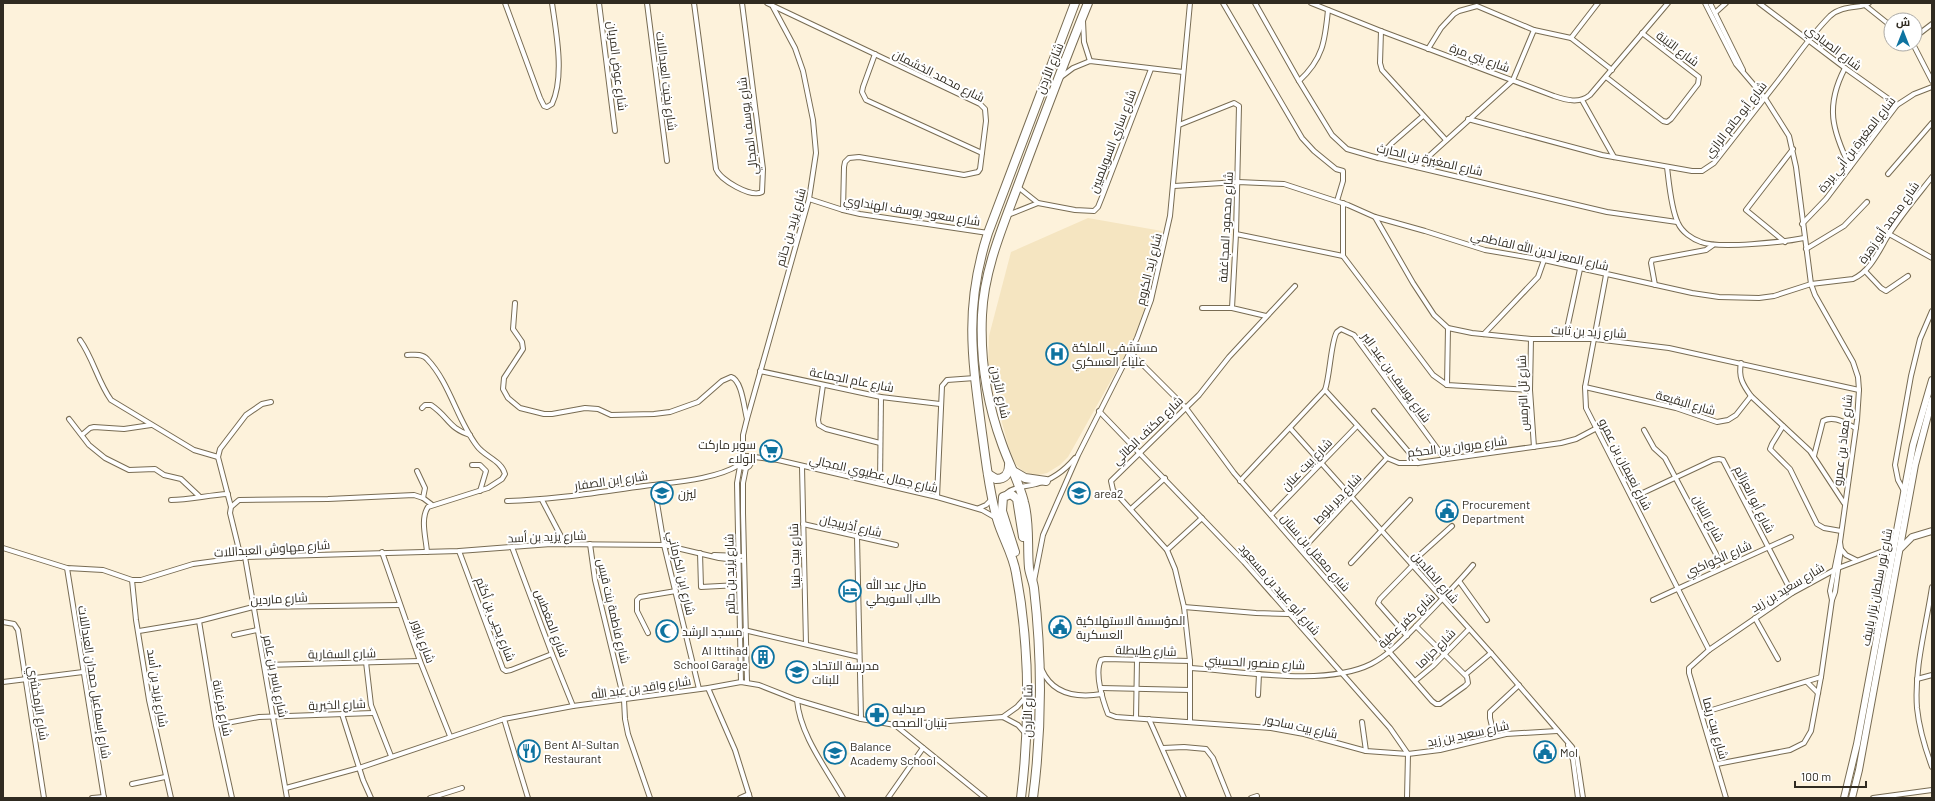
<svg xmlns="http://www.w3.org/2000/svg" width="1935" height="801" viewBox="0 0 1935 801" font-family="Barlow,Cairo,sans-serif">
<rect width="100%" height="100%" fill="#fdf2db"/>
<g fill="#f5e5c1">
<path d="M1088,218L1162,231L1141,327L1068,457L1060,465L1047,473L1038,475L1030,474L1023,471L1016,465L1009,448L988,372L989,336L1011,252Z"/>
<path d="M841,741L849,754L829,764L822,752Z"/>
</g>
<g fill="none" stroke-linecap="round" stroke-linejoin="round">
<g stroke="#786c53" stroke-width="6">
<g id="street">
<path d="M505,3L540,98L544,106L547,107L552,104C565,76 556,32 552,3"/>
<path d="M599,3L615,131"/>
<path d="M647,3L667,161"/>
<path d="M694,3L716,169C720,180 751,198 762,192L763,169L742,3"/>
<path d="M767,3L980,104L985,109L986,121L980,169L978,172L964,175L859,157L849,158L845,162L844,167L843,210"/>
<path d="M1223,3L1302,138L1314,151L1336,169L1343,171V181L1337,201"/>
<path d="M1255,3L1299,81L1332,135L1347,149L1378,158L1607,212L1677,222"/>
<path d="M1311,3L1381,31L1554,96C1566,100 1579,104 1590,95L1668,3"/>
<path d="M1705,3L1736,64L1765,98L1789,136L1796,167L1811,284L1815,295L1853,362L1858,377L1859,390L1857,420L1840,542L1830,591L1832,600L1821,677L1811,731L1804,743L1790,750L1717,764"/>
<path d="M1710,3L1743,70"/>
<path d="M1759,3L1845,68L1897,105"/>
<path d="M1866,6L1891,26"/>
<path d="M1716,12L1726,3"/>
<path d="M1083,21L1084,42L1090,61"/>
<path d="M1381,31L1380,63L1382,70L1446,140"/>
<path d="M1915,37L1932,24"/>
<path d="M1571,38L1598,3"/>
<path d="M1913,44L1932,81"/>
<path d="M1428,49L1441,28L1454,14L1459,11L1477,6L1534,30L1571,38L1612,70"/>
<path d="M875,54L863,87L862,92L866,100L982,153"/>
<path d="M1845,68C1825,106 1832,130 1850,167"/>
<path d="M1061,77L1073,68L1090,61L1183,72"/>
<path d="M1606,77L1663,121L1667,122L1671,119L1698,84L1699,77L1642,33"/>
<path d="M1299,81C1323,59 1325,41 1328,10"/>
<path d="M1582,100L1614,157"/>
<path d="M1468,119L1602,155L1692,171H1702L1714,163C1736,135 1757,108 1778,81C1795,59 1810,36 1830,16C1843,4 1862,9 1869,3"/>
<path d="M1179,125L1234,103L1239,106L1236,234L1232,308L1266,316"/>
<path d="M1378,158L1392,143L1423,116"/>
<path d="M1417,167L1513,80L1534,30"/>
<path d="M1667,167C1669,183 1671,209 1678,223C1682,232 1692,239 1701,242C1719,249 1784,242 1804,238"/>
<path d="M1888,174L1932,123"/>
<path d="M1174,186L1238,182L1284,184L1348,205L1375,217L1425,231L1485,250L1544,260L1692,293L1719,297L1759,298L1774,296L1811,284L1853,279C1871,271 1879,250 1889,234C1902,214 1917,196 1932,177"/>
<path d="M1018,187L1038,203L1075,210L1094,211L1098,207L1102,197L1151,69"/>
<path d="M809,199L843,210L860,214L988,233"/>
<path d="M1343,203V256L1433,375L1447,385L1530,390"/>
<path d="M1008,215L1038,203"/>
<path d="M1375,217L1413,283L1434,315L1448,328L1472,333L1531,339H1595L1669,348L1859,390"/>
<path d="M1802,224L1826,199L1897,105L1914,94L1932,87"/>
<path d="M1236,234L1343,256"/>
<path d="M1889,234L1932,258"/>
<path d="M1785,242L1746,210L1793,149"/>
<path d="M1806,249L1844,226L1867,202"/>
<path d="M1865,271L1881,288L1886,291L1908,276"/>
<path d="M1606,275L1585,387L1586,408L1709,650"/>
<path d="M1655,285L1651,263L1652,260L1706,250L1713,245"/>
<path d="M515,303L513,329L522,342L523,349L504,378L503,389L508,398L520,408L544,414H552L585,408L598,409L611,415L654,414L670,412L698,402L722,381L731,377C742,380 744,408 747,419"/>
<path d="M1202,308H1232"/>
<path d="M1484,334L1538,277L1544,260"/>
<path d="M1565,338L1580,269"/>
<path d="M1531,339L1530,390L1534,447"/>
<path d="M80,340C93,358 98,382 111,400L194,450L218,457"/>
<path d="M1130,352L1186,408L1234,473L1432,701L1436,704H1440L1465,686L1468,683L1467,677L1416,626"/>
<path d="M407,355C413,355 422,353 427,359C450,383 457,420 477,446C485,457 501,460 505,474L502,479L488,488L428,507C420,519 426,538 427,552"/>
<path d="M1741,363C1738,377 1743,385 1751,396"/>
<path d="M760,371L881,397L940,404"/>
<path d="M823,385L818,420L819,425L826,429L880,443"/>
<path d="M1447,385L1448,328"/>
<path d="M1585,387L1676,408L1717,422L1728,420L1736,415L1751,396L1810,451L1844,503"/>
<path d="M1325,390L1387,458L1399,463H1418L1561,443L1576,439L1595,429"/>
<path d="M422,408L425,405H431C449,417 448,428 470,435"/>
<path d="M1099,411L1244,562L1390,728L1408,754L1407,798"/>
<path d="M1374,411L1418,463"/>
<path d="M69,419L89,445L105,458L129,470L155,469L164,475L181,479L199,496"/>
<path d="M1783,426L1772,444L1770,449L1790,469L1817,524L1824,528L1841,531"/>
<path d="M1290,428L1491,653L1572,747L1577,758L1583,798"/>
<path d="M1644,430L1654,448L1665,458L1723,567"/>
<path d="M83,434L90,428L94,427L124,429L151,425"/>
<path d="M743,455V435L747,419L809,199L816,153L813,120L803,71L795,48L773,7"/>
<circle cx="745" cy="462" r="6"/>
<path d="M747,456L778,460L937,497L982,510L996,518"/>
<path d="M1814,456L1823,421C1834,415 1845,423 1856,428"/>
<path d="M472,465H480L486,471L480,491"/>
<path d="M740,466L737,483L741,682"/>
<path d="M802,467L806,644"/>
<path d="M746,468L743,483V513L747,682"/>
<path d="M417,471L425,488L423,498"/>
<path d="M1240,481L1325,390C1330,376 1331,340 1337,332L1341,329L1354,335L1445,459"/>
<path d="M880,483L881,397"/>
<path d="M654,485L664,545L699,689"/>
<path d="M1904,491L1898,480L1895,465L1911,376L1920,339L1932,311"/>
<path d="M1007,493C1015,486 1026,487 1036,484C1052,480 1065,470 1075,458"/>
<path d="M937,497L942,386L947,380L975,378"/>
<path d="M1632,498L1713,460L1719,459L1723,460L1792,593"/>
<path d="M171,500C190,500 208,495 228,494"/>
<path d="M542,500L565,544"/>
<path d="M507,501C553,500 599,492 644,486C673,482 714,480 739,465"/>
<path d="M231,507L218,457L220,449L246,415L262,404L271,402"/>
<path d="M979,508L986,505L992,499"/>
<path d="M1131,509L1165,478"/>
<path d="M1271,515L1357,426"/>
<path d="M803,524L896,545"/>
<path d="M857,537L861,719"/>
<path d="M590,544L595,580L624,700L625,719L628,734L650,798"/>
<path d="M512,547L552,654L573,706"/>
<path d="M3,548L67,568L103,570L132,580H141L193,564L245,557L459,551L551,544L664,545L719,558L744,561"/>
<path d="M1841,549L1846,555L1856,560"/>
<path d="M1167,550L1202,518"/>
<path d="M1302,550L1387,458"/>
<path d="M459,551L503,669L506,671L511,670L552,654"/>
<path d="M382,552L420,661L450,736"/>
<path d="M700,553L701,587L739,585"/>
<path d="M714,555L741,556"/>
<path d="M245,557L287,798"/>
<path d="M241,558L230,513L231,507L239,500L328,499L414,495L423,498L431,504"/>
<path d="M1351,563L1410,500"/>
<path d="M1411,563L1452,526"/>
<path d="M67,568L104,798"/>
<path d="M132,580L136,620L149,700L171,798"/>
<path d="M1034,581L1043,535L1078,455L1137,338L1151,300L1170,216L1190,3"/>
<path d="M1459,581L1487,620"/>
<path d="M1932,587C1926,627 1914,668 1917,708C1919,728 1925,748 1932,767"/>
<path d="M1653,600L1791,537"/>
<path d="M1832,600L1835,592L1841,549L1840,542"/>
<path d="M1184,607L1256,613L1288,614"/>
<path d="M1755,618L1778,659"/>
<path d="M199,621L216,725L232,798"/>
<path d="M3,622L14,624L18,630L44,798"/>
<path d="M744,630L859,657"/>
<path d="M139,631L199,621L253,607L400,605"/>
<path d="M648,633L637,611V600L640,597L676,591"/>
<path d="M234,635L257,630"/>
<path d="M1407,636L1378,603L1380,599L1413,565"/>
<path d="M1190,661L1105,659L1101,660C1094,673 1103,701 1108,714L1116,717L1271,728L1304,734L1366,751L1408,754L1440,750L1506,734L1557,731"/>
<path d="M366,662L371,705L391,756"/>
<path d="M264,665L420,661"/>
<path d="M1191,668C1241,671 1325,687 1371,664C1392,653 1407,635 1423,619C1440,601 1457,584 1473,565"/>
<path d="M1042,670C1053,695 1077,698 1102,694"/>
<path d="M1466,674L1491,653"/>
<path d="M1917,679L1932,675"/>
<path d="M1415,681L1433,666L1469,629"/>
<path d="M3,682L83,672"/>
<path d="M1807,682L1818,693"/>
<path d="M708,688L735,750L750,798"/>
<path d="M1101,688L1190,690"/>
<path d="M1258,695L1259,674"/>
<path d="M797,700C800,735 826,768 843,798"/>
<path d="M1702,713L1821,677"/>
<path d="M342,714L363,780L371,798"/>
<path d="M1003,717L1017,707L1025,698"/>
<path d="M1136,718L1137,660"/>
<path d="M504,719L528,798"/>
<path d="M1149,719L1184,798"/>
<path d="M1190,722V661L1184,607L1175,569L1167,550L1113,490L1111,481L1199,395L1229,357L1295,286"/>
<path d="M1362,722L1366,751"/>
<path d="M216,725L259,717L373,713"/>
<path d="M895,725L985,798"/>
<path d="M1494,735L1490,718V712L1519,685"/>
<path d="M1568,745L1573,760L1578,798"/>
<path d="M1163,748L1184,747L1206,749L1213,758L1229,798"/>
<path d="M132,784L165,777"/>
<path d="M286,788L359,768L504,719L573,706L708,688L741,682L759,685L797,700L861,719L895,725L1003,717L1018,725L1025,733"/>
<path d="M92,798L104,797"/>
<path d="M430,798L462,788"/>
<path d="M740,798L749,794"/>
<path d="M888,798L923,748"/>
<path d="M1251,798L1257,796"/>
<path d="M1726,798L1689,673V668L1709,650L1792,593L1838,568L1883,551L1895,538"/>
<path d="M1873,798L1932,790"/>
</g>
</g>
<g stroke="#786c53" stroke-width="8">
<g id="secondary">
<path d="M1901,548L1912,537L1932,531"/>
<path d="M1844,798L1857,744L1913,445L1932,380"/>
<path d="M1852,798L1859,770L1915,465L1932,400"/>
</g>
</g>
<g stroke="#786c53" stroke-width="10">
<g id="highway">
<path d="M1013,471L1025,478L1046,481"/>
<path d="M988,474L996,479C1005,479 1009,474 1009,465"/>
<path d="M1015,552L1002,511L1003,497L1011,494L1017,499L1023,537"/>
<path d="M1021,798C1030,723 1030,647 1016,573C1013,554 1002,537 997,519C989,491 986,461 982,433C972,358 964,307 988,233L1075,3"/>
<path d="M1033,798C1042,729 1042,657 1034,588C1033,581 1030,575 1029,568C1027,546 1030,523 1024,502C1019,482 1009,464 1002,444C987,403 980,359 982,315C984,268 1004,224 1020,180C1042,121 1064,62 1088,3"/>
</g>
</g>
<use href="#street" stroke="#fff" stroke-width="4"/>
<use href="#secondary" stroke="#fff" stroke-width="6"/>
<use href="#highway" stroke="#fff" stroke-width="8"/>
</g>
<defs>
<g id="hospital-ring" transform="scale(1.15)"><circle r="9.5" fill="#fff" stroke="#0e73a0" stroke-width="1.5"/><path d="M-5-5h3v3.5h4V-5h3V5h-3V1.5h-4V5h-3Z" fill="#0e73a0"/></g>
<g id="supermarket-ring" transform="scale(1.15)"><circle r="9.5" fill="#fff" stroke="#0e73a0" stroke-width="1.5"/><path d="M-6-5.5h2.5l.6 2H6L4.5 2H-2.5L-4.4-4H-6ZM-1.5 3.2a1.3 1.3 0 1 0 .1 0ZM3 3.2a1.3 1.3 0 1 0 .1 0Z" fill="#0e73a0"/></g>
<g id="school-ring" transform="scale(1.15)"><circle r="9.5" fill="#fff" stroke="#0e73a0" stroke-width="1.5"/><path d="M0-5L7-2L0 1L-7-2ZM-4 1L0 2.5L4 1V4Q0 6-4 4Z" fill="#0e73a0"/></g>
<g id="civic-ring" transform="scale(1.15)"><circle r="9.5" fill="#fff" stroke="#0e73a0" stroke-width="1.5"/><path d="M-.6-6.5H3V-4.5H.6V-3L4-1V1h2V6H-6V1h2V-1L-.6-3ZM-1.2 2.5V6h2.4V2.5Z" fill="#0e73a0"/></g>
<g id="hotel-ring" transform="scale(1.15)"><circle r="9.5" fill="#fff" stroke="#0e73a0" stroke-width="1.5"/><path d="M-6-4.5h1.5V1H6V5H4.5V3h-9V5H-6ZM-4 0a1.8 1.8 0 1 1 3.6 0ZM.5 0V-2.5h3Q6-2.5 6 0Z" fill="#0e73a0"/></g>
<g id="mosque-ring" transform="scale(1.15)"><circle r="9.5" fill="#fff" stroke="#0e73a0" stroke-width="1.5"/><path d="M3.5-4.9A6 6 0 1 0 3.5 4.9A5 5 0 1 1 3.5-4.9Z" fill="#0e73a0"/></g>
<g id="building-ring" transform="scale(1.15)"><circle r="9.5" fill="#fff" stroke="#0e73a0" stroke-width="1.5"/><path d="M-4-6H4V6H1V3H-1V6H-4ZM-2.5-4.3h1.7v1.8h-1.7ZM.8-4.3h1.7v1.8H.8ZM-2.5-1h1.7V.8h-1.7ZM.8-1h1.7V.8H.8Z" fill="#0e73a0"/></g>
<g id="pharmacy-ring" transform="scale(1.15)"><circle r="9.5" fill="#fff" stroke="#0e73a0" stroke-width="1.5"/><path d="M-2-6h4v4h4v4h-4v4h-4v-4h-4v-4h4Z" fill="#0e73a0"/></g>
<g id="restaurant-ring" transform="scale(1.15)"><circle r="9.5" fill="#fff" stroke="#0e73a0" stroke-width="1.5"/><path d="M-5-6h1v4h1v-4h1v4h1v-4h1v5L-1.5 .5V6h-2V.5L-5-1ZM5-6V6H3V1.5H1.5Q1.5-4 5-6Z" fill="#0e73a0"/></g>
</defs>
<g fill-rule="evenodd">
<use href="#hospital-ring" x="1057" y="354"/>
<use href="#supermarket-ring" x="771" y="451"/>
<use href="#school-ring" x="662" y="493"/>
<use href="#school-ring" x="1079" y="493"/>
<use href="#civic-ring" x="1447" y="511"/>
<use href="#hotel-ring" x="850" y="591"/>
<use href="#civic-ring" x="1060" y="627"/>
<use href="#mosque-ring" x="667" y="631"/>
<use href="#building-ring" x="763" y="657"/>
<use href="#school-ring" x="797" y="672"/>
<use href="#pharmacy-ring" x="877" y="715"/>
<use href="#restaurant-ring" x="529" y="751"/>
<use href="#civic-ring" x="1545" y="752"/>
<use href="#school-ring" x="835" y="753"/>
</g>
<g text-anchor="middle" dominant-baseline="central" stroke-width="4" stroke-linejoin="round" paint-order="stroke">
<g font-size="12" fill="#302b21" stroke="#fff">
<text transform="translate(1834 47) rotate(37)">شارع الصيادي</text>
<text transform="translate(1678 48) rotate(37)">شارع التينة</text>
<text transform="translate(1480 57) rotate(20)">شارع بني مرة</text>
<text transform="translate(618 66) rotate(83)">شارع عوض المريان</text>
<text transform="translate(1049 68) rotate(-68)">شارع الأردن</text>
<text transform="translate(939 75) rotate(27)">شارع محمد الخشمان</text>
<text transform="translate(667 81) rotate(83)">شارع بخيت العبداللات</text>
<text transform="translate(1735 119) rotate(-52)">شارع أبو حاتم الرازي</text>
<text transform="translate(747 126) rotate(-97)">شارع يوسف المجالي</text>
<text transform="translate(1112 141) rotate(-69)">شارع ساري السويلميين</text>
<text transform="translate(1856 144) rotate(-52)">شارع المغيرة بن أبي بردة</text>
<text transform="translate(1430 159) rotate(13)">شارع المغيرة بن الحارث</text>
<text transform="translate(912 210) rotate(9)">شارع سعود يوسف الهنداوي</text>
<text transform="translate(1888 222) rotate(-55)">شارع محمد أبو زهرة</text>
<text transform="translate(790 227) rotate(-74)">شارع يزيد بن حاتم</text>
<text transform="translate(1225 227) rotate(-87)">شارع محمود المجاغفة</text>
<text transform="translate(1540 250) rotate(13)">شارع المعز لدين الله الفاطمي</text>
<text transform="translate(1148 269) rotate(-76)">شارع زيد الكروم</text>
<text transform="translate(1589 331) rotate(3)">شارع زيد بن ثابت</text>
<text transform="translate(1397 377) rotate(54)">شارع يوسف بن عبد البر</text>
<text transform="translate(852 379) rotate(11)">شارع عام الجماعة</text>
<text transform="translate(1001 392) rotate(78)">شارع الأردن</text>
<text transform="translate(1522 393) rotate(-92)">شارع تل الترمس</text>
<text transform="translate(1686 402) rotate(16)">شارع البقيعة</text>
<text transform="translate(1147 430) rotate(-44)">شارع مكنف الطائي</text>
<text transform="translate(1842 440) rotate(-83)">شارع معاذ بن عمرو</text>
<text transform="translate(1457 446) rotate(-7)">شارع مروان بن الحكم</text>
<text transform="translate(1306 464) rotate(-46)">شارع بيت عنان</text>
<text transform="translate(1626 464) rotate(63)">شارع نعيمان بن عمرو</text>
<text transform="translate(874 473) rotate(13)">شارع جمال عطيوي المجالي</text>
<text transform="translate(611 480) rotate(-8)">شارع ابن الصفار</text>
<text transform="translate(1337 498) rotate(-47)">شارع دير بلوط</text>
<text transform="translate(1755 499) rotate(63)">شارع أبو العزائم</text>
<text transform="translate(1709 518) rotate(62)">شارع اللبان</text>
<text transform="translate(851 525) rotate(13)">شارع أذربيجان</text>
<text transform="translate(547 536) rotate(-2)">شارع يزيد بن أسد</text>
<text transform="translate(272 548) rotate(-4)">شارع مهاوش العبداللات</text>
<text transform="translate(1316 552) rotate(49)">شارع معقل بن سنان</text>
<text transform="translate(794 556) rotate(-92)">شارع بيت حنينا</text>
<text transform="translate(1718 558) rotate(-24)">شارع الكواكبي</text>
<text transform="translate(682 573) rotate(77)">شارع ابن الكرماني</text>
<text transform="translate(729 574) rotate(-91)">شارع يزيد بن حاتم</text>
<text transform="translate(1436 577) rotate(49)">شارع الخالدين</text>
<text transform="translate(1787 587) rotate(-31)">شارع سعيد بن زيد</text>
<text transform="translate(1876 587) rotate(-79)">شارع نور سلطان نزار باييف</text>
<text transform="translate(1280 589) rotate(49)">شارع أبو عبيد بن مسعود</text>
<text transform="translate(279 598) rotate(-3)">شارع ماردين</text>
<text transform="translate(614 611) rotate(77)">شارع فاطمة بنت قيس</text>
<text transform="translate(496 619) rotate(69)">شارع يحيى بن أكثم</text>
<text transform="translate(1406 620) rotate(-44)">شارع كفر عطية</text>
<text transform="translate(552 623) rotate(69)">شارع المغطس</text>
<text transform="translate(424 641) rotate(70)">شارع يازور</text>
<text transform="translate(1435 648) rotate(-45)">شارع حزاما</text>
<text transform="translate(1146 650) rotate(2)">شارع طليطلة</text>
<text transform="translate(342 653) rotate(-1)">شارع السفارية</text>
<text transform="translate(1255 662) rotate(3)">شارع منصور الحسيني</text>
<text transform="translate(276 676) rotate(79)">شارع ياسر بن عامر</text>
<text transform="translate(95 682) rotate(81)">شارع إسماعيل حمدان العبداللات</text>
<text transform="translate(641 687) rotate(-8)">شارع واقد بن عبد الله</text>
<text transform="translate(158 688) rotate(81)">شارع يزيد بن أسد</text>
<text transform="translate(39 703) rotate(81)">شارع الزمخشري</text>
<text transform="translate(337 704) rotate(-2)">شارع الخيرية</text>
<text transform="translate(223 708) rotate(79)">شارع فرغانة</text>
<text transform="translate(1027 711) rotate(-89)">شارع الأردن</text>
<text transform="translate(1301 726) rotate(12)">شارع بيت ساحور</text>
<text transform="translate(1716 728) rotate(74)">شارع بيت ريما</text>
<text transform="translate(1468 733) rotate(-12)">شارع سعيد بن زيد</text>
</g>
<g font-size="12" fill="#302b21" stroke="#fff" text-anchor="start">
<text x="1072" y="347">مستشفى الملكة<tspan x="1072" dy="14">علياء العسكري</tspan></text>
<text x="756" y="444" text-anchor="end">سوبر ماركت<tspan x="756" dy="14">الولاء</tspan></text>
<text x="678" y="493">ليزن</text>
<text x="1094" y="493">area2</text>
<text x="1462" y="504">Procurement<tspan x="1462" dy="14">Department</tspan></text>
<text x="866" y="584">منزل عبد الله<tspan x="866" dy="14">طالب السويطي</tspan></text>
<text x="1076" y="620">المؤسسة الاستهلاكية<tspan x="1076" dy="14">العسكرية</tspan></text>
<text x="682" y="631">مسجد الرشد</text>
<text x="748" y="650" text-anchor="end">Al Ittihad<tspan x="748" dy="14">School Garage</tspan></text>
<text x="812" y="665">مدرسة الاتحاد<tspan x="812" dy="14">للبنات</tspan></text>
<text x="892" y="708">صيدليه<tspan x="892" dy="14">بنيان الصحه</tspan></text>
<text x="544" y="744">Bent Al-Sultan<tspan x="544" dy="14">Restaurant</tspan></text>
<text x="850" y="746">Balance<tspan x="850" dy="14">Academy School</tspan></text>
<text x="1560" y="752">MoI</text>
</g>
</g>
<rect width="1935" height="801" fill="none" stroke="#302b21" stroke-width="8"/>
<g transform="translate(1903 32)"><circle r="19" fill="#ffffff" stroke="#acaaa6"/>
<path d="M0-3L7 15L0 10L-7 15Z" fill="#0e73a0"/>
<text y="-6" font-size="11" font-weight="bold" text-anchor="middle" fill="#302b21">ش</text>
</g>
<path d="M1795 781v6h71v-6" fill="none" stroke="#302b21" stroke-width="2"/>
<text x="1801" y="781" font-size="12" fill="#302b21" stroke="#ffffff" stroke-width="3" paint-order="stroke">100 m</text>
</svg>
